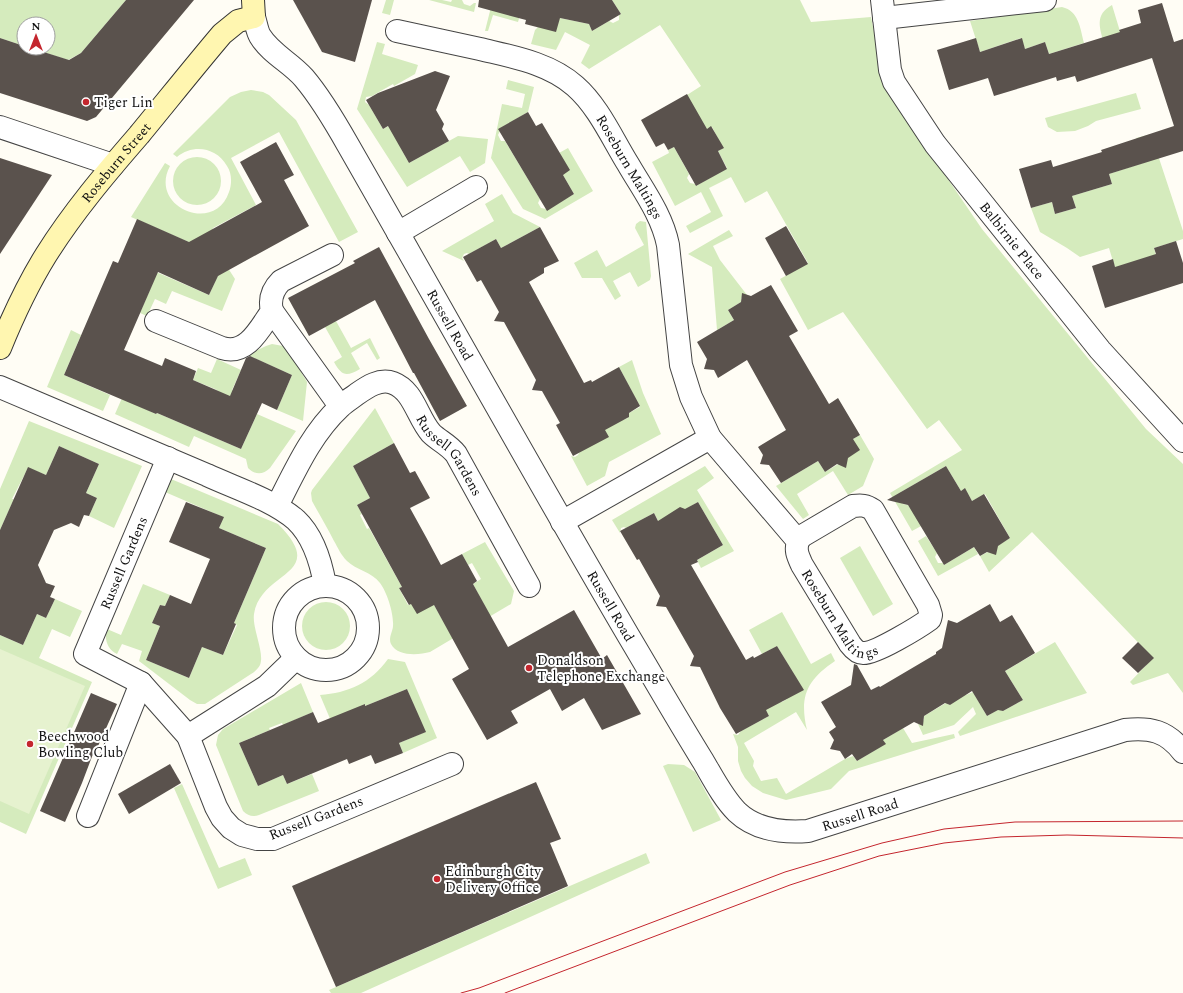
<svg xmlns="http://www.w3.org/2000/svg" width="1183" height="993" viewBox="0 0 1183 993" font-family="Spectral,serif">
<rect width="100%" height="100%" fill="#fffdf5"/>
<g fill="#d5ebbd">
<path d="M0,0H126L81,53L68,60L31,48H48V24H24V46L0,38Z"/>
<path d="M386,0H394L390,15L382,13Z"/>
<path d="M429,0H442L451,2L452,0H462L464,4L470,6L474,3H476L474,12Z"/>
<path d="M612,0H800L811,22L871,17L885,87L982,229L1146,429L1183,464V693L1168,673L1133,685L1130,682L1153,658L1032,532L989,572L980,556L988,552L992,553L997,550V546L1010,538L985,494L972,501L965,489L961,491L946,466L901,492L900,499L903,504L908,505L923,525L912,531L890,493L962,450L939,420L927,429L843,312L808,330L780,279L808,263L767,191L745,203L731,177L709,188L723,216L690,233L686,226L711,212L701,192L675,206L652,162L669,153L668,150L674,147L689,174L687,178L690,183L695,184L696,186L727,168L718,151L723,148L712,127L705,130L687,95L701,86L660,25L589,69L581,63L590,45L565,32L556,50L531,44L535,30L538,27L560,18L589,24L592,31L609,21L613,23L619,20V15L621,14Z"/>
<path d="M1112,5L1122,38L1104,44C1100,28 1094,15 1112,5Z"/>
<path d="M491,7L520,15L518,22L493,15L488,31H485Z"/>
<path d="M1062,7C1079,11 1080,28 1084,43L1049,54L1045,42L1025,49L1021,38L980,52L970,21Z"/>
<path d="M377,42L385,44L382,54L418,65L415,74L394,86L393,84L372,96L366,97L365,102L369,105L383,129L396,122L400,147L409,163L458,136L488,139L485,163L470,172L460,156L407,187L357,109Z"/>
<path d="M508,80L534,87L528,112L499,129L500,131L498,135L501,141H505L540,199L538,203L541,208L546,209L547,210L574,194L563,175L559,153L568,148L593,191L545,219L523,209L491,158L502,104L522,108L525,94L506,89Z"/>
<path d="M251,90L263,92L269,95L296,120L358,232L339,242L279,132L231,158L256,205L213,228L207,250L131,217L165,163L170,166C148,207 215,235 229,192C232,184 232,173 227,166C216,147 193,144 177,157L173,154L230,97L241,92Z"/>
<path d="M1136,93L1141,109L1096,121L1088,126L1075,131L1057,132L1048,127L1045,118Z"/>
<path d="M1151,134L1183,231V239L1154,248L1156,255L1115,268L1109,248L1080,257L1067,248L1040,232L1031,208L1052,202L1055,214L1076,208L1072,196L1112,184L1109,174L1143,163L1136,138Z"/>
<circle cx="197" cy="181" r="24"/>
<path d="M502,194L513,213L540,227L501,248L496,239L469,254L467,253L464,254L462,258L464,261L442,251L494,221L485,204Z"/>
<path d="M640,221L646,222L651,276L650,280L638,287L630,272L613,281L621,296L615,300L602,278H582L574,263L597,250L606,267L644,245L635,228L636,224Z"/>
<path d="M729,230L733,236L713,246L720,260L747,295L741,298V302L728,310L734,320L717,330L712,267L688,254Z"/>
<path d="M224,262L235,279L222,311L172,291L166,304L155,299L147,316L140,313L154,280L147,268L209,295Z"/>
<path d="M336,321L351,348L370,338L380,358L377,360L367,343L351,353L360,369C346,377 342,376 334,362L342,357L325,327Z"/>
<path d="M71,330L81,335L64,375L110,395L103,411L47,387Z"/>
<path d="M272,344L283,346L288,350L307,382L303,421L277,410L292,375L247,355L266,346Z"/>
<path d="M217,359L241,370L232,390L241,394L237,404L215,389L193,380L198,368L211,373Z"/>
<path d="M632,360L643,393L661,434L609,462L605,476L587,486L571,456L575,457L578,455L579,453L603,427L619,419L623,420L628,418L629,413L640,407L619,367Z"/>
<path d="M122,398L156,414L157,413L241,449L257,414L296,431L270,468C263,475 255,475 248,468L246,459L194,436L189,447L115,414Z"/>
<path d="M375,408L394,443L353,466L370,498L357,505L362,514L360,515L367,529L369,528L402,587L399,588L408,605L411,604L434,605L451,635L489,614L473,584L481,579L472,563L468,565L462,554L485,542L514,591L511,604L430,652C419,655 398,657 391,644C388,638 393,631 393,626C394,614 387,592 380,583C372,572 356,570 347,561C341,555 338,548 334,541C327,527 319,514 312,501L311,493L312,490Z"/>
<path d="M29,421L142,466L114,528L89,516L97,498L86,493L99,464L59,446L46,475L28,468L12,499H14L0,530V489Z"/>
<path d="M860,435L874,459L863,486L848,495L833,471L797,494L809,515L803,519L776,486L818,461L825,472L847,459L853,439Z"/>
<path d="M705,466L714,478L697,490L734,551L701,568L697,560L723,545L698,502L660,524L654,513L626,528L624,527L621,528L620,533L612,520Z"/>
<path d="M171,479L278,524C330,576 261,570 254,614C252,629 265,653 260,665C258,669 254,672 251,674L205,704H197L190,700L139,661L142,651L122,644L117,654C107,649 104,639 107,629L121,635L143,584L170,595L165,606L160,605L152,623L160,626L146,660L189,678L202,647L223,655L237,625L234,623L266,548L219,528L223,517L165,492Z"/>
<path d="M926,536L937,553L935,557L938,563H943L944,565L974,547L978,554L938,576L918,541Z"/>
<path d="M860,546L893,604L873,616L840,558Z"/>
<path d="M55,599L82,611L70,637L52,629L39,658L92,682L26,834L0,822V635L23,645L37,614L46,618Z"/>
<circle cx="326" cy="626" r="24"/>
<path d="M782,612L811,664L831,653L835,661C807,680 799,696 807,730L796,712L744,743L754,761L753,766L761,781L777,778L786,794L845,759L853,756L857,761L885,744L883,740L903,728L912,743L954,734L955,738L849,771L831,789L786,800L763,793L752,786L745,778L741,771L738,761V747L733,734L738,735L741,731L769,716L764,707L778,700L782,702L787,699L788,694L801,686L777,646L762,654L749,630Z"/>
<path d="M1055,642L1087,693L960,736L958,732L976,714L973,707L954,725L923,735L918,724L924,720V716L946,703L950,705L965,692L966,695L973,692L987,716L999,709L1003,711L1023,700L1005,671Z"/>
<path d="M388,659L405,662L437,738L403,753L399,743L425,732L407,689L365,706V705L331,721L320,695C348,693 371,683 388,659Z"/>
<path d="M301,683L313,712L283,725L282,723L269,728L270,730L239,743L258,786L283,775L287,784L312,774L319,791L259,815C253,817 248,816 243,811L216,745L218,735L223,729Z"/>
<path d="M668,764L684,765L695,772L721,820L693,832L663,766Z"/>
<path d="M182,784L219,868L245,858L252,875L218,889L174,788Z"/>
<path d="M646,853L650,863L361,993H331L329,990L336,987Z"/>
</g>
<path fill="#e6f2cf" d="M0,649L85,686L29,814L0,801Z"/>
<g fill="#5a524d">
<path d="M126,0H194L96,117L87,121L0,93V38L24,46V48H31L69,60L81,53Z"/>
<path d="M293,0H372L355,62L322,52Z"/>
<path d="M479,0H612L621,14L592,31L589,24L560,18L556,32L525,24L526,20L478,7Z"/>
<path d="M1162,3L1174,42L1183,39V151L1109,174L1112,184L1072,196L1076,208L1055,214L1052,202L1031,208L1019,169L1051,160L1053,167L1102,152L1101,150L1174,126L1152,58L1077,82L1075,76L1057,81L1056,77L994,96L988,78L949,90L937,50L976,38L980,52L1022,38L1025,49L1045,42L1049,54L1120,32L1119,30L1141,23L1138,10Z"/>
<path d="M435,71L450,76L436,110L444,124L442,129L449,141L409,163L388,126L383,129L366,100L378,93Z"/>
<path d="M687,94L707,129L711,126L724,148L718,151L727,169L696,186L674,147L668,150L664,143L656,147L641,120Z"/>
<path d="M528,112L536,126L542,123L570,170L563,175L574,194L547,211L498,129Z"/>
<path d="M276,142L294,175L284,180L309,226L218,276L209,295L158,272L124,350L162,366L165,358L196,371L193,380L230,396L246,358L250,356L292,375L277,410L262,403L241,449L157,413L156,414L64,375L113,261L118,263L137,219L189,242L262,202L240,162Z"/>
<path d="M0,158L52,175L0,254Z"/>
<path d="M786,226L808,264L786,276L765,238Z"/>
<path d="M540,227L559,261L544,268V273L529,282L584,383L591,380L592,382L619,367L640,406L629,413V417L605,430L609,437L573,456L556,425L560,423L542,391L532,390L536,380L504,322L494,321L499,312L481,280L477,282L463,257L496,239L501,248Z"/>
<path d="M1176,241L1183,263V283L1105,308L1092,266L1113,259L1115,267L1156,254L1154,248Z"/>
<path d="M379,247L429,339L467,406L440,421L414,373H413L375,300L309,336L288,298L355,263L353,261Z"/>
<path d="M771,285L798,331L789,336L829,404L838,398L860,435L853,439L860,450L848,458L846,468L837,464L825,472L818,461L781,483L769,465L760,464L763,455L758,447L786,430L747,360L718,378L714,370L704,369L707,359L697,342L734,320L728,310L741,302L742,293L751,296Z"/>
<path d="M394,443L410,473L415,471L430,498L410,508L426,537L441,565L462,554L477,581L473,584L508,647L574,610L602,659L607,655L641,714L602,730L584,698L562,711L550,689L511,711L518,723L487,740L452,679L469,669L434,605L417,614L411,604L409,605L399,588L402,587L357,505L370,498L353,466Z"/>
<path d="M59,446L99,464L86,493L97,498L89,516L84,515L79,527L71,523L54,530L38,565L46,583L55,586L50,597L55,599L46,618L37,614L23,645L0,635V530L28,467L46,475Z"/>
<path d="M946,466L961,491L965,488L972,501L984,494L1010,538L998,546L996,555L987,552L980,556L974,547L944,565L908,505L887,500Z"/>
<path d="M186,502L224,517L219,528L266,548L234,623L236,624L223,655L202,647L189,678L146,660L160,626L152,623L160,605L165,606L170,595L191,604L210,559L169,542Z"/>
<path d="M698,502L723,545L697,560L698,562L691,565L746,660L753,656L754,658L777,646L804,690L766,710L769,716L736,734L720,708L700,667L690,666L694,656L666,607L656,606L660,596L639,559L637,560L620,531L654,513L658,521L680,507L685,509Z"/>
<path d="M990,604L1000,622L1012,615L1035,653L1005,671L1023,700L1003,711L998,710L987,716L972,691L950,705L945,703L924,716L923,726L914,722L883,740L886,744L857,761L852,754L845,759L840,751L830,749L834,740L829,732L836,727L821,702L851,685L854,664L857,665L871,690L879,686L880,687L936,654V652L942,648L948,620L957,623Z"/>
<path d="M1138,642L1154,658L1138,673L1122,658Z"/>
<path d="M407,689L426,732L399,743L403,753L375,764L371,755L349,764L347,759L287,784L283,775L258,786L239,743L313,712L318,723L365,704V706Z"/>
<path d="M91,693L117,704L94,755L93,754L82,783L65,822L40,811Z"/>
<path d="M170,764L181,783L129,814L118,794Z"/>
<path d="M536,782L561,839L550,843L568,886L336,987L292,886Z"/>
</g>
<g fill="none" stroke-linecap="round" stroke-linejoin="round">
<g stroke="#444" stroke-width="24">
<g id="street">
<path id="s1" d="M882,0L890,70L894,82L935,144L1100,350L1183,441"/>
<path id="s2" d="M254,17C256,23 257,31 260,36C271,54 290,62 304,78C321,98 335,122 348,145C442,309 533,473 628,635C653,677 677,719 703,761C713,778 723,798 737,812C756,830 782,833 808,831L1125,730C1150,727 1167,731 1183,752"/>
<path d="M884,18L1045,0"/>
<path id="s3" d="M397,31C425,37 452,43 480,49C513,57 549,63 575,86C598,106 612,138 628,164C643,190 662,215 668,245L681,365L691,397L710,438"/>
<path d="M0,127L113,165"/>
<path d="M398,233L476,187"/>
<path d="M272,311L340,406"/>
<path d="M156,321L222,348C247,356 260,328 272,311C269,299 273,289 281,281L332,255"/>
<path d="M0,387C69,416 138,445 207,475C235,488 273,500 296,520C314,537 321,562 325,585"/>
<path d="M168,458L85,654L141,683L188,736L216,807L222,818L231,828L242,835L257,839H273L452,764"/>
<path id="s4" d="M277,506C295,471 311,434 340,407C345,402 352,398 357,394C367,387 380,378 393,383C414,391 417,417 431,433C439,441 448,444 456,454L529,586"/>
<path id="s5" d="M562,522L710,438L798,541C795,551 798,556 802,565L850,644C853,648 857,653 863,653C875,654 919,627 930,619L931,615L928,605L873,510C866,505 861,505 853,506L802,536L798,541"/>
<circle cx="326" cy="628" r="42"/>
<path d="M188,736L267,686L296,658"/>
<path d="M88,816L141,683"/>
</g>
</g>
<g stroke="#333" stroke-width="24">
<g id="secondary">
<path id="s6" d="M0,348C13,316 28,284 46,255C73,212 106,173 139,135C167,101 194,67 222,34L238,21L254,17L253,0"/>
</g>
</g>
<use href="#street" stroke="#fff" stroke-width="22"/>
<use href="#secondary" stroke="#fff6b0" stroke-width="22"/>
<g stroke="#c4262e" stroke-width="1">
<path d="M461,993L479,988L785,872L882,843L944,829L1015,822L1183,821"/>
<path d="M505,993L790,885L879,856L944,843L1001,837L1067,835L1183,838"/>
</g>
</g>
<g fill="#c4262e" stroke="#fff" stroke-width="1.5">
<circle cx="86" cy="102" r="4"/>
<circle cx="529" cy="668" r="4"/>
<circle cx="30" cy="744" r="4"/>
<circle cx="437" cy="879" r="4"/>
</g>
<g text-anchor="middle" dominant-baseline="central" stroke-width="4" stroke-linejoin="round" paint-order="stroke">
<g font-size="14" fill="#111" stroke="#fff" text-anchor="start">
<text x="94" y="102">Tiger Lin</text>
<text x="537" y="660">Donaldson<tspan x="537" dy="16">Telephone Exchange</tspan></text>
<text x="38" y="736">Beechwood<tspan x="38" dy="16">Bowling Club</tspan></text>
<text x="445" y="871">Edinburgh City<tspan x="445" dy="16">Delivery Office</tspan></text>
</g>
<g font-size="14" fill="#111" stroke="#fff">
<text stroke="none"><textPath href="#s6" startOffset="220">Roseburn Street</textPath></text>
<text stroke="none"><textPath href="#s3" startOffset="286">Roseburn Maltings</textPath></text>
<text stroke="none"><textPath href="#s1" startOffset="281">Balbirnie Place</textPath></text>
<text stroke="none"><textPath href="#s2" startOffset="368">Russell Road</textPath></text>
<text stroke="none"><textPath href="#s4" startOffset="272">Russell Gardens</textPath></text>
<text transform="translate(124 563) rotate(-67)">Russell Gardens</text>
<text stroke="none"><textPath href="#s5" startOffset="396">Roseburn Maltings</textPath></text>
<text stroke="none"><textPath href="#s2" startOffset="692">Russell Road</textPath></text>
<text stroke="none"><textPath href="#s2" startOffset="1064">Russell Road</textPath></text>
<text transform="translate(316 818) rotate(-21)">Russell Gardens</text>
</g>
</g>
<g transform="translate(36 36)"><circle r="19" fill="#ffffff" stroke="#a0a0a0"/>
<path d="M0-3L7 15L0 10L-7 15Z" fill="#c4262e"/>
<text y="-6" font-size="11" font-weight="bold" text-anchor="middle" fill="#111111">N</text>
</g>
</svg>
